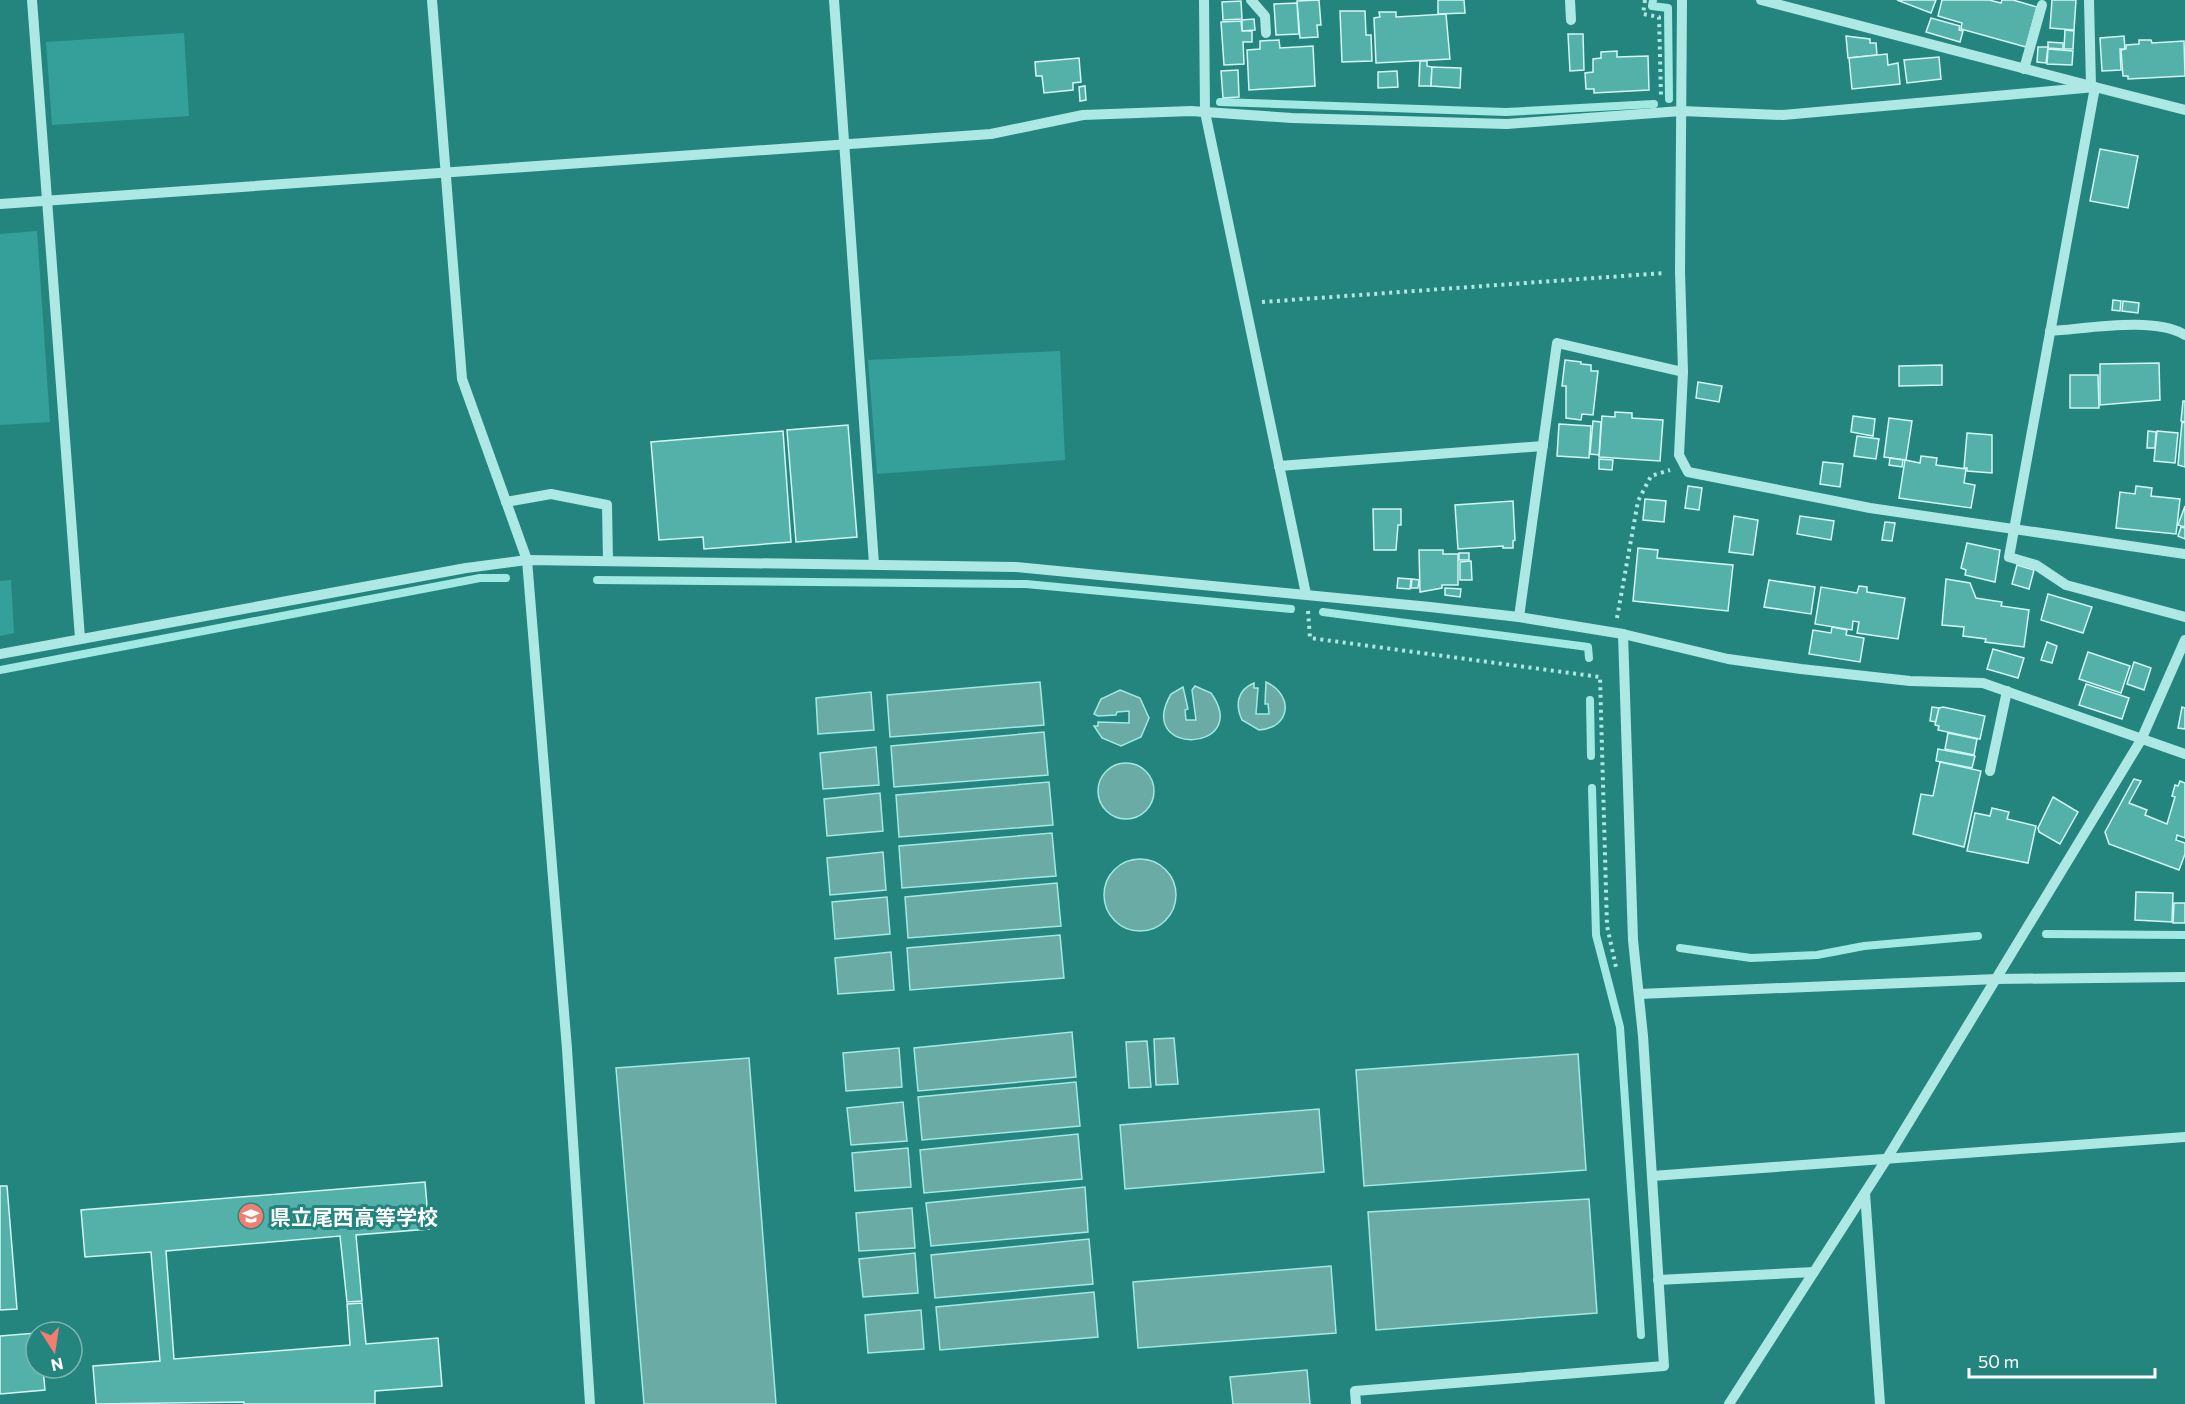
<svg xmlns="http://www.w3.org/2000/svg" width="2185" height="1404" viewBox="0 0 2185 1404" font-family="Commissioner,'Noto Sans JP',sans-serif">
<rect width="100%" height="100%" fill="#24857f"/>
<g fill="#35a099">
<path d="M184,33L189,116L52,125L46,42Z"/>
<path d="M37,231L50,422L0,425V234Z"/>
<path d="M1060,351L1065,460L877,474L868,360Z"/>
<path d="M11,580L14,633L0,636V581Z"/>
</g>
<g fill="#6aaba6" stroke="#a2e9e3" stroke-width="1.5">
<path d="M1040,682L1044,725L890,737L887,695Z"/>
<path d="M1266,682C1294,695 1291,728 1259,730L1242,720C1235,705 1237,690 1254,683V688H1258L1256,714H1269L1268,704H1265Z"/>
<path d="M1195,686L1211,693C1253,752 1134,758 1171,694L1183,687L1188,709L1185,710L1186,720H1196L1192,690Z"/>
<path d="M1120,690L1140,698L1149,718L1141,737L1121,746L1102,738L1094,726H1098V722L1129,723V711L1117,712L1116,715L1098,716L1094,714L1101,699Z"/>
<path d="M871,692L874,730L818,734L816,698Z"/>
<path d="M1044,732L1048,775L894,787L891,746Z"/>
<path d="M876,747L879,785L823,789L820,753Z"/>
<circle cx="1126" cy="791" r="28"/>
<path d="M1049,782L1053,825L899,837L896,795Z"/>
<path d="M880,793L883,831L827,836L824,799Z"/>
<path d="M1052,833L1056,876L902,888L899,846Z"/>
<path d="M883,852L886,890L830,895L827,858Z"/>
<circle cx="1140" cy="895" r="36"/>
<path d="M1057,883L1061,926L908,938L905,897Z"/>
<path d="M887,897L890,934L835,939L832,902Z"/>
<path d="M1060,935L1064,978L910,990L907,948Z"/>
<path d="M891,952L894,990L838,994L835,958Z"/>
<path d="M1072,1032L1076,1077L918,1091L914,1048Z"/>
<path d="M1174,1038L1178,1084L1156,1085L1154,1039Z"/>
<path d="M1147,1041L1151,1087L1129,1088L1126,1042Z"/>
<path d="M899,1048L902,1087L846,1091L843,1053Z"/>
<path d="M1578,1054L1586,1170L1364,1186L1356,1070Z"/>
<path d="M749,1058L776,1404H644L616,1068Z"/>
<path d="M1076,1082L1080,1126L922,1140L918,1097Z"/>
<path d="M903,1102L907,1141L851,1145L847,1108Z"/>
<path d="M1319,1109L1324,1172L1125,1189L1120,1125Z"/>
<path d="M1078,1134L1082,1179L924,1193L920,1150Z"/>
<path d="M908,1148L911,1187L855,1191L852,1153Z"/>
<path d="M1085,1187L1088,1232L931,1246L926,1203Z"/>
<path d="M1589,1199L1597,1313L1376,1330L1368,1212Z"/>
<path d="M912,1208L915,1248L859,1251L856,1213Z"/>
<path d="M1089,1239L1093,1284L935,1298L931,1255Z"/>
<path d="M915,1253L918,1293L863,1297L859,1259Z"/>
<path d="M1331,1266L1336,1333L1138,1348L1133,1282Z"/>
<path d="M1094,1292L1098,1337L940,1350L936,1307Z"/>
<path d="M921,1310L924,1349L868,1353L865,1315Z"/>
<path d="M1307,1370L1310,1404H1233L1230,1377Z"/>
</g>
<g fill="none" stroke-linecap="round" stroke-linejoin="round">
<g stroke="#a2e9e3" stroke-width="8">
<path d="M1653,0L1652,6L1668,8L1669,99"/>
<path d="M1220,102L1506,112L1654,104"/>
<path d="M597,580L1026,584L1291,609"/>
<path d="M1323,612L1588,647L1589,658"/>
<path d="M0,670L480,578H506"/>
<path d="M1590,700L1591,756"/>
<path d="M1592,788L1596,935L1620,1027L1641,1335"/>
<path d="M2046,934L2185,935"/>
<path d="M1680,948L1751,958L1817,955L1864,946L1978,936"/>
</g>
</g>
<g fill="#54b1aa" stroke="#d2f6f4" stroke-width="1.5">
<path d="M1319,0L1321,25H1317L1318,37L1300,38L1297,1Z"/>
<path d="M1438,0H1464L1465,13L1438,14Z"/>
<path d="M1897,0H1936L1931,13Z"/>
<path d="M1942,0H1989L2001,3L2002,0H2013L2037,7L2026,47L1961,29L1962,23L1938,16Z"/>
<path d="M2052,0H2076L2074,30L2050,28Z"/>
<path d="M1241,1L1242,19L1223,20L1222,2Z"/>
<path d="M1297,3L1299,34L1276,35L1274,4Z"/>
<path d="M1340,11H1365L1366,35H1371L1372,61L1342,62Z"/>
<path d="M1379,12H1396V17L1446,14L1450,59L1376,63L1374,18L1380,17Z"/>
<path d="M1931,18L1960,26L1959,30L1963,31L1960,42L1926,32Z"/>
<path d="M1254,19L1255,30L1242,31V20Z"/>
<path d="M1241,21L1242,31H1252V42H1243L1244,64L1224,65L1221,22Z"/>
<path d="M2065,30L2074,31L2073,49H2064Z"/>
<path d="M1568,34H1583L1584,70L1570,71Z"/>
<path d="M1846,36L1870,39V43H1876L1877,55L1848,58Z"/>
<path d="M2124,36L2125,49H2120L2121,70L2102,71L2100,38Z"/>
<path d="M1279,40L1280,48L1313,46L1315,86L1249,90L1247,50L1260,49V41Z"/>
<path d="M2139,40H2151L2152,43L2184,41L2185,76L2128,79V76H2123L2121,50L2126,49V45L2139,44Z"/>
<path d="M2048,42L2063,43V49L2048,48Z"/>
<path d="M2038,47H2048L2046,63L2037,62Z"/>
<path d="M2048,49L2073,51L2072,65L2047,64Z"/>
<path d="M1617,51V57L1648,56L1649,90L1594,93V89H1586L1585,73L1593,72V59L1601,58V52Z"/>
<path d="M1887,54L1888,65L1898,63L1900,84L1852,89L1849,58Z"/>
<path d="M1939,57L1941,79L1907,83L1904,60Z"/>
<path d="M1079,58L1081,82L1073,83V90L1044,93L1042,76H1036L1035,62Z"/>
<path d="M1420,61H1427V66L1432,67L1431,86H1419Z"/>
<path d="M1432,67L1461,68L1460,88L1431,86Z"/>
<path d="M1238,70L1239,97L1223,98L1221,71Z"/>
<path d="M1397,71L1398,87L1378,88V72Z"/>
<path d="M1085,86L1086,100L1080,101L1079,87Z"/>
<path d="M2100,149L2138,156L2128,208L2090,201Z"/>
<path d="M2113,300L2121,301L2120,311L2112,310Z"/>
<path d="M2123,301L2139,303L2138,313L2122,311Z"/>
<path d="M1565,360L1581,362V364L1591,365V371H1598L1593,415L1582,414L1581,420L1566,418V386H1562Z"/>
<path d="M2159,363L2160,400L2100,405V364Z"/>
<path d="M1942,365V385L1899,386V366Z"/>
<path d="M2070,375H2098L2099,408H2070Z"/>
<path d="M1698,382L1722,386L1719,402L1696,398Z"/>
<path d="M2183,401H2185V422L2181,421Z"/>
<path d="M1615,412L1632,413V418L1663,420L1660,461L1599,457L1602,416L1615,417Z"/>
<path d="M1853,416L1875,419L1873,436L1851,432Z"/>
<path d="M1889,418L1912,421L1906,460L1884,457Z"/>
<path d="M1593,421L1601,422L1599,455L1590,454Z"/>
<path d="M2182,422L2185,423V467L2178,465Z"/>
<path d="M1559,424L1591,426L1589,458L1557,456Z"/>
<path d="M848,425L857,537L796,542L787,430Z"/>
<path d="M783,431L791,542L704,549L703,537L659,540L651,442Z"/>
<path d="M2148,431L2156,432L2155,448H2147Z"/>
<path d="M2157,431L2178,433L2175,463L2154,461Z"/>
<path d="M1967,433L1992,435V473L1967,471V468H1964Z"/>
<path d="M1857,436L1879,439L1876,459L1854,456Z"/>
<path d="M1921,456L1937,458L1936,465L1966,469L1964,483L1975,485L1971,508L1899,498L1905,460L1920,463Z"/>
<path d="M1890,458L1903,460L1902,467L1889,465Z"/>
<path d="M1599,459L1613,460L1612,470L1599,469Z"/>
<path d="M1823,462L1843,464L1840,487L1820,484Z"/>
<path d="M1688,486L1702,488L1699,510L1685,508Z"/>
<path d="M2136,486L2152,488L2151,496L2180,499L2176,534L2116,528L2120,492L2135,494Z"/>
<path d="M1645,499L1666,501L1664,522L1643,520Z"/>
<path d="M1513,501L1515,540L1513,541V548H1503V546L1458,549L1455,505Z"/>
<path d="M2185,506V527L2178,525Z"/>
<path d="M1373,509H1401V525H1398L1396,550H1374Z"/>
<path d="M1734,516L1758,520L1753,555L1729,552Z"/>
<path d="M1800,516L1834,521L1831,540L1797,534Z"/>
<path d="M1885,522L1895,523L1892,541L1882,540Z"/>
<path d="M2181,527L2185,528V539L2178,536Z"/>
<path d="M1967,543L2000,550L1995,582L1965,575L1966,570L1961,568Z"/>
<path d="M1638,548L1658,550L1657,558L1733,565L1728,611L1633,601Z"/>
<path d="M1419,550H1443V554H1458V585H1442V588L1420,592Z"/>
<rect x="1459" y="553" width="10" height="7"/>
<path d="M1471,561L1472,580H1460V562Z"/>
<path d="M2017,565L2034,570L2029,589L2012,584Z"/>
<path d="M1398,578L1411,579L1410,589L1397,588Z"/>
<path d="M1412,579L1419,580L1418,588H1411Z"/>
<path d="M1946,579L1970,583L1976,598L2002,602L2001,606L2029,610L2024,647L1985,642L1986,639L1963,636L1964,627L1942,625Z"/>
<path d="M1769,580L1815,587L1811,614L1764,607Z"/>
<path d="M1859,586L1867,587V592L1905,598L1898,639L1857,633L1859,622L1853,621L1852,630L1815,624L1821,587L1857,593Z"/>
<path d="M1445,588L1461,589L1460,597L1445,595Z"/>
<path d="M2048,594L2092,607L2083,633L2041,620Z"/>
<path d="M1832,627L1847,630L1846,635L1864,638L1860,662L1809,654L1813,630L1831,633Z"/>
<path d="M2047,642L2057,646L2052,663L2041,660Z"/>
<path d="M1993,649L2024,658L2018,678L1987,669Z"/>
<path d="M2088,652L2130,666L2121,693L2079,679Z"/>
<path d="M2134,662L2151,668L2144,690L2127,684Z"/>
<path d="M2086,684L2129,698L2122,719L2079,705Z"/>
<path d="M1932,707L1939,708L1936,722L1930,721Z"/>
<path d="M1943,707L1985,716L1980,739L1938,730L1939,726L1935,725L1939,708Z"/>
<path d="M2182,707L2185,708V729L2178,728Z"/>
<path d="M1948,733L1977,739L1974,755L1945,749Z"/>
<path d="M1938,749L1975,756L1972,768L1936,761Z"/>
<path d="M1940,762L1981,771L1964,847L1913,834L1921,794L1933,796Z"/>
<path d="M2134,779L2141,781L2129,803L2147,810L2145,815L2167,824L2175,797L2172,796L2175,785L2178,786L2180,781L2185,783V838L2177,835L2176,840L2185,843V854L2179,870L2109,844L2105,832Z"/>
<path d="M2053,797L2078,812L2060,844L2039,832L2038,828Z"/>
<path d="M1992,808L2009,812L2007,819L2036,826L2028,863L1967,851L1975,813L1990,816Z"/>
<path d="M2136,892L2173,893L2172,922L2135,920Z"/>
<path d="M2174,903H2185V923H2173Z"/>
<path d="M425,1182L429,1229L356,1235L362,1301L347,1302L340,1236L166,1251L174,1359L350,1345L347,1304L362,1303L366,1344L438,1338L442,1386L375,1391V1404H244V1402L96,1404L93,1366L160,1361L151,1252L85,1257L81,1210Z"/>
<path d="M0,1186H7L17,1309L0,1310Z"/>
<path d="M36,1333V1368H43L45,1390L0,1394V1336Z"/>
</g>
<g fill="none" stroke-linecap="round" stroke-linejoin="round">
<g stroke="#aee8e4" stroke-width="4" stroke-dasharray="3 4.5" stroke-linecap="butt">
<path d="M1645,0L1643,14L1659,17L1661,96"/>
<path d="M1262,302L1664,273"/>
<path d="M1308,611L1310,638L1600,677L1607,926L1616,967"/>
<path d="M1617,618L1638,501L1651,476L1670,470"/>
</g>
<g stroke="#aee8e4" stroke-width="10">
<path d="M32,0L80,638"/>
<path d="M432,0L462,379L527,560L567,1049L590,1404"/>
<path d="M834,0L874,564"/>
<path d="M1204,0L1205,112L1306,594"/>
<path d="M1251,0L1265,16L1266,33"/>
<path d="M1570,0L1571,20"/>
<path d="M1682,0L1680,272L1683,372L1679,455L1688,472L1870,508L2185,554"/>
<path d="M1761,0L2095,87L2009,557L2036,565L2066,585L2185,617"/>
<path d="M2089,0L2091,86"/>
<path d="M2024,69L2042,5"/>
<path d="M0,204L991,134L1083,115L1191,111L1292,118L1507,124L1681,111L1783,115L2095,87L2185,110"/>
<path d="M2050,331C2086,329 2154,316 2185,335"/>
<path d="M1279,466L1543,446"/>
<path d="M506,502L551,494L607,505L608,561"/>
<path d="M1519,617L1557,343L1683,372"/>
<path d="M0,654L466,568L527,560L1016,567L1430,607L1519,617L1623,634L1728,659L1801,669L1910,681L1983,683L2185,754"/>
<path d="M1990,771L2007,691"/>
<path d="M1639,994L1997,979L2185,977"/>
<path d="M1652,1176L2185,1137"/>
<path d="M1865,1193L1880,1404"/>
<path d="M1658,1280L1814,1272"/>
<path d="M1356,1404L1355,1391L1664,1366L1643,1036L1633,940L1623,634"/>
<path d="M1729,1404L1886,1160L2141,740L2185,640"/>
</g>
</g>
<defs>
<g id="school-disc" transform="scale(1.35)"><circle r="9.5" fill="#f27d71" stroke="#24857f"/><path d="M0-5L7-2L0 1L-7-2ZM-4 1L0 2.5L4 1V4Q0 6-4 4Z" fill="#fff"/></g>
</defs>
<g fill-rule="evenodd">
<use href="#school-disc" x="251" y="1216"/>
</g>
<g text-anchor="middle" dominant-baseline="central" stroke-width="6" stroke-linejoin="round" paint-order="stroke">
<g font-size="21" font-weight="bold" fill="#fff" stroke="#24857f" text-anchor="start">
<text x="270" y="1216">県立尾西高等学校</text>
</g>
</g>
<g transform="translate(54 1350) rotate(168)"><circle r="28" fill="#24857f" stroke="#7cb6b2" stroke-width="1.5"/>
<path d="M0-4.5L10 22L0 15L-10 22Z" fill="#f27d71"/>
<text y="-9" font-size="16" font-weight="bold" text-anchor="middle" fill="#ffffff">N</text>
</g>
<path d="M1969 1368v9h186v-9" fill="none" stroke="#ffffff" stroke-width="3"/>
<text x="1978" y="1368" font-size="18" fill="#ffffff" stroke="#24857f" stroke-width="4.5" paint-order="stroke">50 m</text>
</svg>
